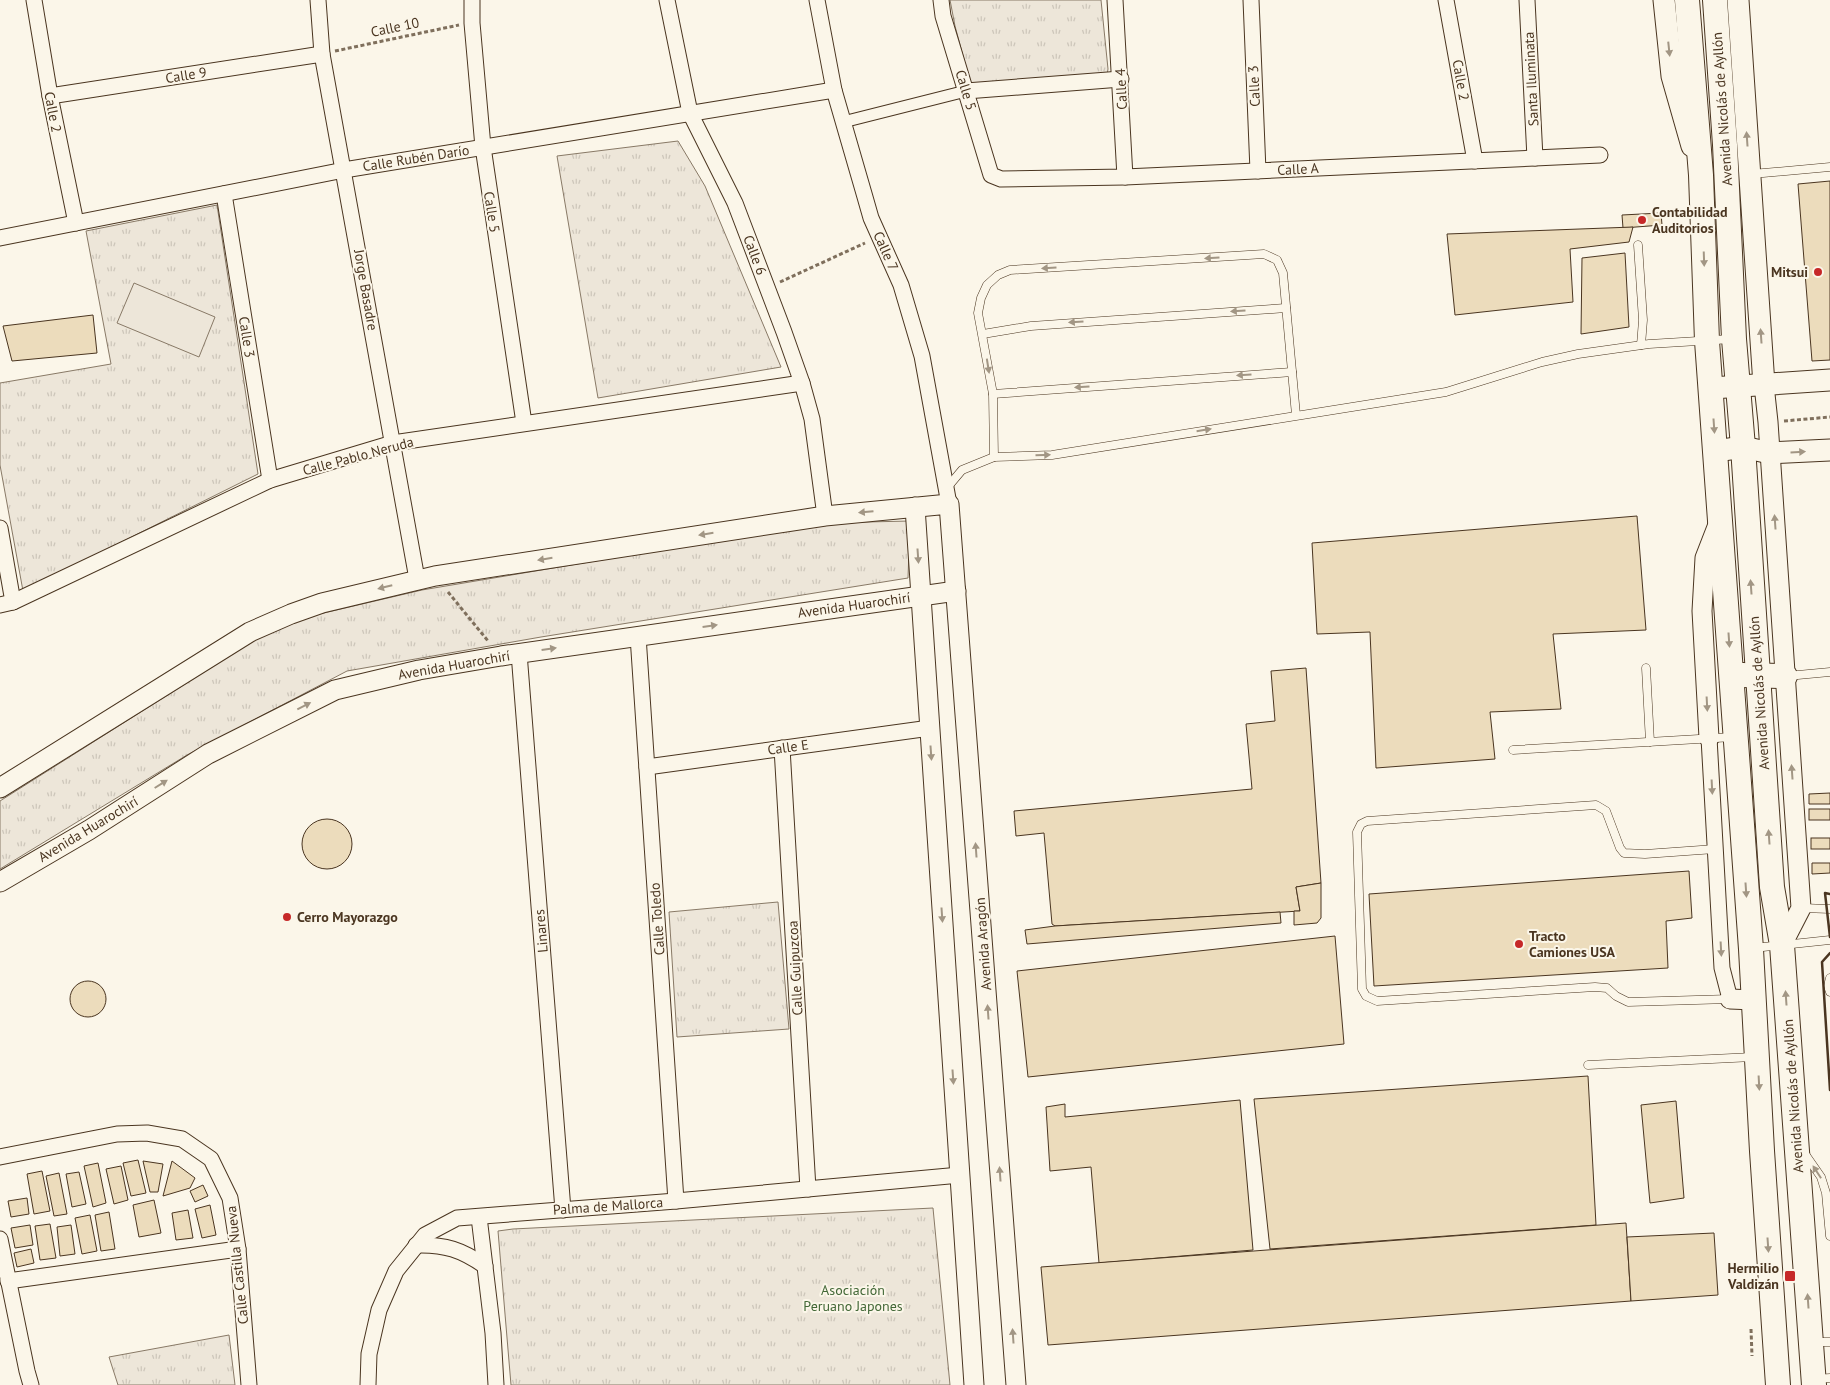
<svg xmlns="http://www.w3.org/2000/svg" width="1830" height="1385" viewBox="0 0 1830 1385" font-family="'PT Sans',sans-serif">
<defs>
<pattern id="grass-tufts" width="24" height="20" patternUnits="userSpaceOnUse" patternTransform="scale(1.25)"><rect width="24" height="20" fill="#ede6d9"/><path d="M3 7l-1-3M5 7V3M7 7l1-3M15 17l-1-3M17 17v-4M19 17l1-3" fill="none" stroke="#cdc6ba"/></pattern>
</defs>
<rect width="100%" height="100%" fill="#fbf6e9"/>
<g fill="url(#grass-tufts)" stroke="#887966">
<path d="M950,0H1101L1108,69L1107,75L971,86L955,26Z"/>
<path d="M678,141L705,186L781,367L598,398L557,156Z"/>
<path d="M217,205L258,474L23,591L0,465V383L111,364L86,231Z"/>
<path d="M910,521L908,578L541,637L347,671L187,755L0,869V801L264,634L298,619L422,590L822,523Z"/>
<path d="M778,902L789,1029L677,1037L669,912Z"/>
<path d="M933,1208L950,1385H511L498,1231L513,1229Z"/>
<path d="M229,1335L235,1385H118L109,1357Z"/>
</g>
<path fill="#ede6d9" stroke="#887966" d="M134,283L215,317L199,357L117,323Z"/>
<g fill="#ecdcbc" stroke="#4a3520">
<path d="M1830,181V360L1812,361L1798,184Z"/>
<path d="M1661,213L1662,225L1623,228L1622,215Z"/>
<path d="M1633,227L1629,242L1570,249L1573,302L1455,315L1447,234Z"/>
<path d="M1625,253L1629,327L1581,334L1582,258Z"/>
<path d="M93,315L97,353L12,361L3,326Z"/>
<path d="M1637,516L1646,630L1553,634L1561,709L1490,712L1495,759L1376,768L1370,632L1317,634L1312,543Z"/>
<path d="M1306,668L1321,883L1296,887L1300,911L1055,926L1052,924L1044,833L1016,836L1014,811L1252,789L1246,724L1275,721L1271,671Z"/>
<path d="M1830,793V804H1809V794Z"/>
<rect x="1809" y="809" width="21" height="11"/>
<circle cx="327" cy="844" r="25"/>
<rect x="1811" y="838" width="19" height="11"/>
<path d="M1812,863H1830V873L1812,874Z"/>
<path d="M1689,871L1692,918L1666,921L1668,968L1374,986L1369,894Z"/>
<path d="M1321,883V918L1317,923L1294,925V911H1300L1296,887Z"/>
<path d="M1280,912L1281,923L1027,944L1025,930L1055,926Z"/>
<path d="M1335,936L1344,1044L1028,1077L1017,971Z"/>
<circle cx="88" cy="999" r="18"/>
<path d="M1588,1076L1596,1225L1270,1249L1254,1099Z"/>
<path d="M1240,1100L1253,1250L1099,1263L1091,1167L1050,1171L1046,1107L1065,1104V1117Z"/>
<path d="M1676,1101L1684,1198L1650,1203L1641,1105Z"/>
<path d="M138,1160L146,1193L131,1196L123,1163Z"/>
<path d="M143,1161L163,1164L158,1192H150Z"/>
<path d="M172,1161L195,1178L190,1188L163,1196Z"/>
<path d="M98,1163L106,1203L93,1207L84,1166Z"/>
<path d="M121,1166L128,1200L114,1204L106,1169Z"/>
<path d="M42,1171L50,1211L34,1214L27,1174Z"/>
<path d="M79,1172L86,1204L72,1207L66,1174Z"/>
<path d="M59,1173L67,1214L54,1216L46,1176Z"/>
<path d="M203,1185L208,1196L195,1202L190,1191Z"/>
<path d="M27,1198L29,1214L11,1217L8,1201Z"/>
<path d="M154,1200L161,1233L139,1237L133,1205Z"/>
<path d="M210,1205L216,1235L202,1238L195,1209Z"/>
<path d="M188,1210L193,1238L176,1240L172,1213Z"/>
<path d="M109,1212L115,1249L101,1251L95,1215Z"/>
<path d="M90,1215L97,1251L82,1254L75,1218Z"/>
<path d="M1626,1223L1631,1301L1048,1345L1041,1267Z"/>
<path d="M50,1224L56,1258L40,1260L35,1226Z"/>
<path d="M30,1225L33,1245L15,1248L11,1228Z"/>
<path d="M71,1225L75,1254L60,1256L57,1227Z"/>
<path d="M1714,1233L1718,1295L1631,1301L1627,1237Z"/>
<path d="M31,1249L34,1263L17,1267L14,1253Z"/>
</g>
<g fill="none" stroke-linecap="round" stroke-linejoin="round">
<g stroke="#4a3520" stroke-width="9">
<g id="service">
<path d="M1752,174L1830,167"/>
<path d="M1638,245L1643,320L1641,345"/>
<path d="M983,334L1031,326L1286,308"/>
<path d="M993,394L1292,372"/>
<path d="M994,457L993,394L978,313L981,298L987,285L998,275L1010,270L1264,254L1277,260L1283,273L1296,415"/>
<path d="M946,489L962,470L994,457L1052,455L1446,392L1542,362L1578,354L1649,344L1731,339"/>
<path d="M1646,668L1650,742"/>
<path d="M1787,676L1830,672"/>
<path d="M1513,750L1733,737"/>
<path d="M1715,849L1645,854L1624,853L1620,848L1606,811L1596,805L1367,821L1361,824L1357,832L1362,989L1366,996L1377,1001L1595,987L1607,988L1616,996L1628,1002L1730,999"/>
<path d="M1802,908L1830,909"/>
<path d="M1753,948L1830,940"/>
<path d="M1830,978L1828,986L1830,992"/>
<path d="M1588,1065L1753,1057"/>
<path d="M1805,1154L1821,1177L1826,1193L1830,1236"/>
<path d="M1815,1342H1830"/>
<path d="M1816,1379L1830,1378"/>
</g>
</g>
<g stroke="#4a3520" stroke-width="13">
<path id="pedestrian" d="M843,122L966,91"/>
</g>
<g stroke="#4a3520" stroke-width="17">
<g id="minor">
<path d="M34,0L50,96L76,223"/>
<path d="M318,0L322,54L417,579"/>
<path d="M472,0V23L483,147L524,423"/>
<path d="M667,0L690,113L735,203L784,332L802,383L812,419L825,516"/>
<path d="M817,0L834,90L865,197L871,218L901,285L922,356L949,504"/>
<path d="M941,0L943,16L991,175L1001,179L1125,177L1600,155"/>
<path d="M1115,0L1125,177"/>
<path d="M1251,0L1258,171"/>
<path d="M1446,0L1475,161"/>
<path d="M1527,0L1535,158"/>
<path d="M966,91L1121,79"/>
<path d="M50,96L322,54"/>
<path d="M224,194L270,480"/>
<path d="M0,238L344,170L834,90"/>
<path d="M0,528L13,602"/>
<path d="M0,605L13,602L270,480L393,443L802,383"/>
<path d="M638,636L676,1201"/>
<path d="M519,653L563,1210"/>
<path d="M1709,738L1722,968L1730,999"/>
<path d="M782,748L808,1189"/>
<path d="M647,767L930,728"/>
<path d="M0,1157L117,1134L147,1133L182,1139L211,1159L230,1198L238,1249L249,1385"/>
<path d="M479,1217L493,1333L496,1385"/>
<path d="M0,1239L27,1371L31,1385"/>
<path d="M416,1245C445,1244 462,1250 485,1266"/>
<path d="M8,1281L238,1249"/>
<path d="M368,1385L369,1354L379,1310L396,1271L425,1235L457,1218L676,1201L960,1175"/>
</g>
</g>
<g stroke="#4a3520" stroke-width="21">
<g id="tertiary">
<path d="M1764,385L1768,422L1801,908L1782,945"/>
<path d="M915,507L974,1385"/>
<path d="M1709,738L1702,611L1705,558L1719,522"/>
<path d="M0,788L250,632L291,614L322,603L435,576L825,516L949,504L1016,1385"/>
<path d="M0,882L89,830L208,754L335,690L419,670L501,656L956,591"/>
<path d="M1730,999L1754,1000"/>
</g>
</g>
<g stroke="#4a3520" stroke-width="23">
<g id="secondary">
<path d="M1664,0L1672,76L1692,146"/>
<path d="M1738,0L1764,385"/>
<path d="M1712,388L1830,380"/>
<path d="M1716,451L1743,447L1770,453L1830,450"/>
</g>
</g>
<g stroke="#4a3520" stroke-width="26">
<g id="primary">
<path d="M1687,0L1701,175L1707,341L1751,949L1762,1151L1778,1385"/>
<path d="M1715,0L1725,145L1734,339L1743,447L1772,887L1782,945L1814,1385"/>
<path d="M1742,675L1785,676"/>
</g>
</g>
<g stroke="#7f6f5c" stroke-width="3" stroke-dasharray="4 2.5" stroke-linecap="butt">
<path d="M335,51L459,25"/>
<path d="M780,282L865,243"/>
<path d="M1784,421L1830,417"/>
<path d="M448,592L488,641"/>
<path d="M1751,1329L1752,1356"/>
</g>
<use href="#service" stroke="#fbf6e9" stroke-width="8"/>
<use href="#pedestrian" stroke="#fbf6e9" stroke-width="11"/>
<use href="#minor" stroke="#fbf6e9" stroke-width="15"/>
<use href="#tertiary" stroke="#fbf6e9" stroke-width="19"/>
<use href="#secondary" stroke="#fbf6e9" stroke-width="21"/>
<use href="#primary" stroke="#fbf6e9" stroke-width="24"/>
<g stroke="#4a3520" stroke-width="2.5">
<path d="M1830,894L1825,893L1830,937"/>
<path d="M1830,953L1822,962L1830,1090"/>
</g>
</g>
<defs><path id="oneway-solid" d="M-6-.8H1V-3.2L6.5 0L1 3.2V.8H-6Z" transform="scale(1.25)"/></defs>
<g fill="#a29684">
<use href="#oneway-solid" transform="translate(1669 49) rotate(84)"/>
<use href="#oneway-solid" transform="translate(1747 139) rotate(-94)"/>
<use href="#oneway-solid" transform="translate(1212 258) rotate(176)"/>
<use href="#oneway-solid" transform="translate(1704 259) rotate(88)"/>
<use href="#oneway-solid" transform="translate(1049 268) rotate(176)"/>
<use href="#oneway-solid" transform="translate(1238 311) rotate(176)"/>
<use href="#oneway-solid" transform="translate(1076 322) rotate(176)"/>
<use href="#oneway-solid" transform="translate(1761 336) rotate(-94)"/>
<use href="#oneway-solid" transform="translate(988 366) rotate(81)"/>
<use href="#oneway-solid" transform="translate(1244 375) rotate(176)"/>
<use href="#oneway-solid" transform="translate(1082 387) rotate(176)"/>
<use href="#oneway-solid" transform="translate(1714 426) rotate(86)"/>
<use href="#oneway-solid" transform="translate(1204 430) rotate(-9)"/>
<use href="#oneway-solid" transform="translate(1798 452) rotate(-3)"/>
<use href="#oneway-solid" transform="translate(1043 455) rotate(-2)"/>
<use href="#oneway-solid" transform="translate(866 512) rotate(175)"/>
<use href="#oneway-solid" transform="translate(1775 522) rotate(-94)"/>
<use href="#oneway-solid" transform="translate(706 534) rotate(171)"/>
<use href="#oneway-solid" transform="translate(918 556) rotate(86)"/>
<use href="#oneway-solid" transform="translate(545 559) rotate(171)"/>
<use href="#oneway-solid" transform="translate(385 587) rotate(166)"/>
<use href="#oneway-solid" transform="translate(1751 587) rotate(-94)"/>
<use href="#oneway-solid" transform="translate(710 626) rotate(-8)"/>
<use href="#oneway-solid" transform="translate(1729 640) rotate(86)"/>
<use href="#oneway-solid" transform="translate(549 649) rotate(-8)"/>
<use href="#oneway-solid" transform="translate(1707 704) rotate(87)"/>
<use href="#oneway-solid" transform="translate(304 706) rotate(-27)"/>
<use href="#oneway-solid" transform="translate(931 753) rotate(86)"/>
<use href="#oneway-solid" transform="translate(1792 772) rotate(-94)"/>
<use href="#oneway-solid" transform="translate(161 784) rotate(-32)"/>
<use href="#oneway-solid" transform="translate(1712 787) rotate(87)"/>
<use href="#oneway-solid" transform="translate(1769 837) rotate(-94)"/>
<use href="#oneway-solid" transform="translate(976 850) rotate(-94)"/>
<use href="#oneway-solid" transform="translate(1746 890) rotate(86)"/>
<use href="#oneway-solid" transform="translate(942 915) rotate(86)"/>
<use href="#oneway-solid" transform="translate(1721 949) rotate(87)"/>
<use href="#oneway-solid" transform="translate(1786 998) rotate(-94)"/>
<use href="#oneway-solid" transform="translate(988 1012) rotate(-94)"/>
<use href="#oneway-solid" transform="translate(953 1077) rotate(86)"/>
<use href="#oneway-solid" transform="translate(1759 1083) rotate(87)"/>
<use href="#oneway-solid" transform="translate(1817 1172) rotate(-123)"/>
<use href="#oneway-solid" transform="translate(1000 1174) rotate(-94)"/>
<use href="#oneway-solid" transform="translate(1768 1245) rotate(86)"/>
<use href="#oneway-solid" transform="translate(1808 1301) rotate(-94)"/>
<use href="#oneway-solid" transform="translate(1013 1336) rotate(-94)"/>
</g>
<g fill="#c62828" stroke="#fbf6e9" stroke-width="2">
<circle cx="1642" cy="220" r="5"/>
<circle cx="1818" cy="272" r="5"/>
<circle cx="287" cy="917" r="5"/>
<circle cx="1519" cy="944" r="5"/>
<rect x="1784" y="1270" width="12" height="12" rx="2.5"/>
</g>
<g text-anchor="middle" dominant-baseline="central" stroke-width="4" stroke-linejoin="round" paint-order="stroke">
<g font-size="14" fill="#4a3520" stroke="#fbf6e9">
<text transform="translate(395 27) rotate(-12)">Calle 10</text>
<text transform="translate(186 75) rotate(-9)">Calle 9</text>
<text transform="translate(1531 79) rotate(-93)">Santa Iluminata</text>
<text transform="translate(1461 80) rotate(80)">Calle 2</text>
<text transform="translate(1254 86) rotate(-93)">Calle 3</text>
<text transform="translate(1121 89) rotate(-93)">Calle 4</text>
<text transform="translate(966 90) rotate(73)">Calle 5</text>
<text transform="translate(1722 109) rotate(-94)">Avenida Nicolás de Ayllón</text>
<text transform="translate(53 112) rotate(79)">Calle 2</text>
<text transform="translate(416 158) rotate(-9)">Calle Rubén Darío</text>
<text transform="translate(1298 169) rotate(-3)">Calle A</text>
<text transform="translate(492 212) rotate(81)">Calle 5</text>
<text transform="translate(886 251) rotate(66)">Calle 7</text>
<text transform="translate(755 255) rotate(69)">Calle 6</text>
<text transform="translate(366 290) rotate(80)">Jorge Basadre</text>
<text transform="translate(247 337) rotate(81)">Calle 3</text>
<text transform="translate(358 456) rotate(-15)">Calle Pablo Neruda</text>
<text transform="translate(854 605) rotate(-8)">Avenida Huarochirí</text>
<text transform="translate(454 665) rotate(-10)">Avenida Huarochirí</text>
<text transform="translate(1759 693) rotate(-94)">Avenida Nicolás de Ayllón</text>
<text transform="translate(788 747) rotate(-8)">Calle E</text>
<text transform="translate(88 829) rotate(-31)">Avenida Huarochirí</text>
<text transform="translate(657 919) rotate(-94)">Calle Toledo</text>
<text transform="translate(541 931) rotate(-95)">Linares</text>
<text transform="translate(983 944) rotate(-94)">Avenida Aragón</text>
<text transform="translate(795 968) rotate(-93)">Calle Guipuzcoa</text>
<text transform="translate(1793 1096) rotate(-94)">Avenida Nicolás de Ayllón</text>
<text transform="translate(608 1206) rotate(-4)">Palma de Mallorca</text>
<text transform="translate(237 1265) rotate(-96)">Calle Castilla Nueva</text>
</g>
<g font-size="14" font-weight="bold" fill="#4a3520" stroke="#fbf6e9" text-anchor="start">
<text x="1652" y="212">Contabilidad<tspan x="1652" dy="16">Auditorios</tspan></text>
<text x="1808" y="272" text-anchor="end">Mitsui</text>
<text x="297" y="917">Cerro Mayorazgo</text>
<text x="1529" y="936">Tracto<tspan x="1529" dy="16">Camiones USA</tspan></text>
<text x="1779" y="1268" text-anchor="end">Hermilio<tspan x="1779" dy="16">Valdizán</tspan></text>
</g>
<g font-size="14" fill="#436837" stroke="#fbf6e9">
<text x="853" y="1290">Asociación<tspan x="853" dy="16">Peruano Japones</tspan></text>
</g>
</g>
</svg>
